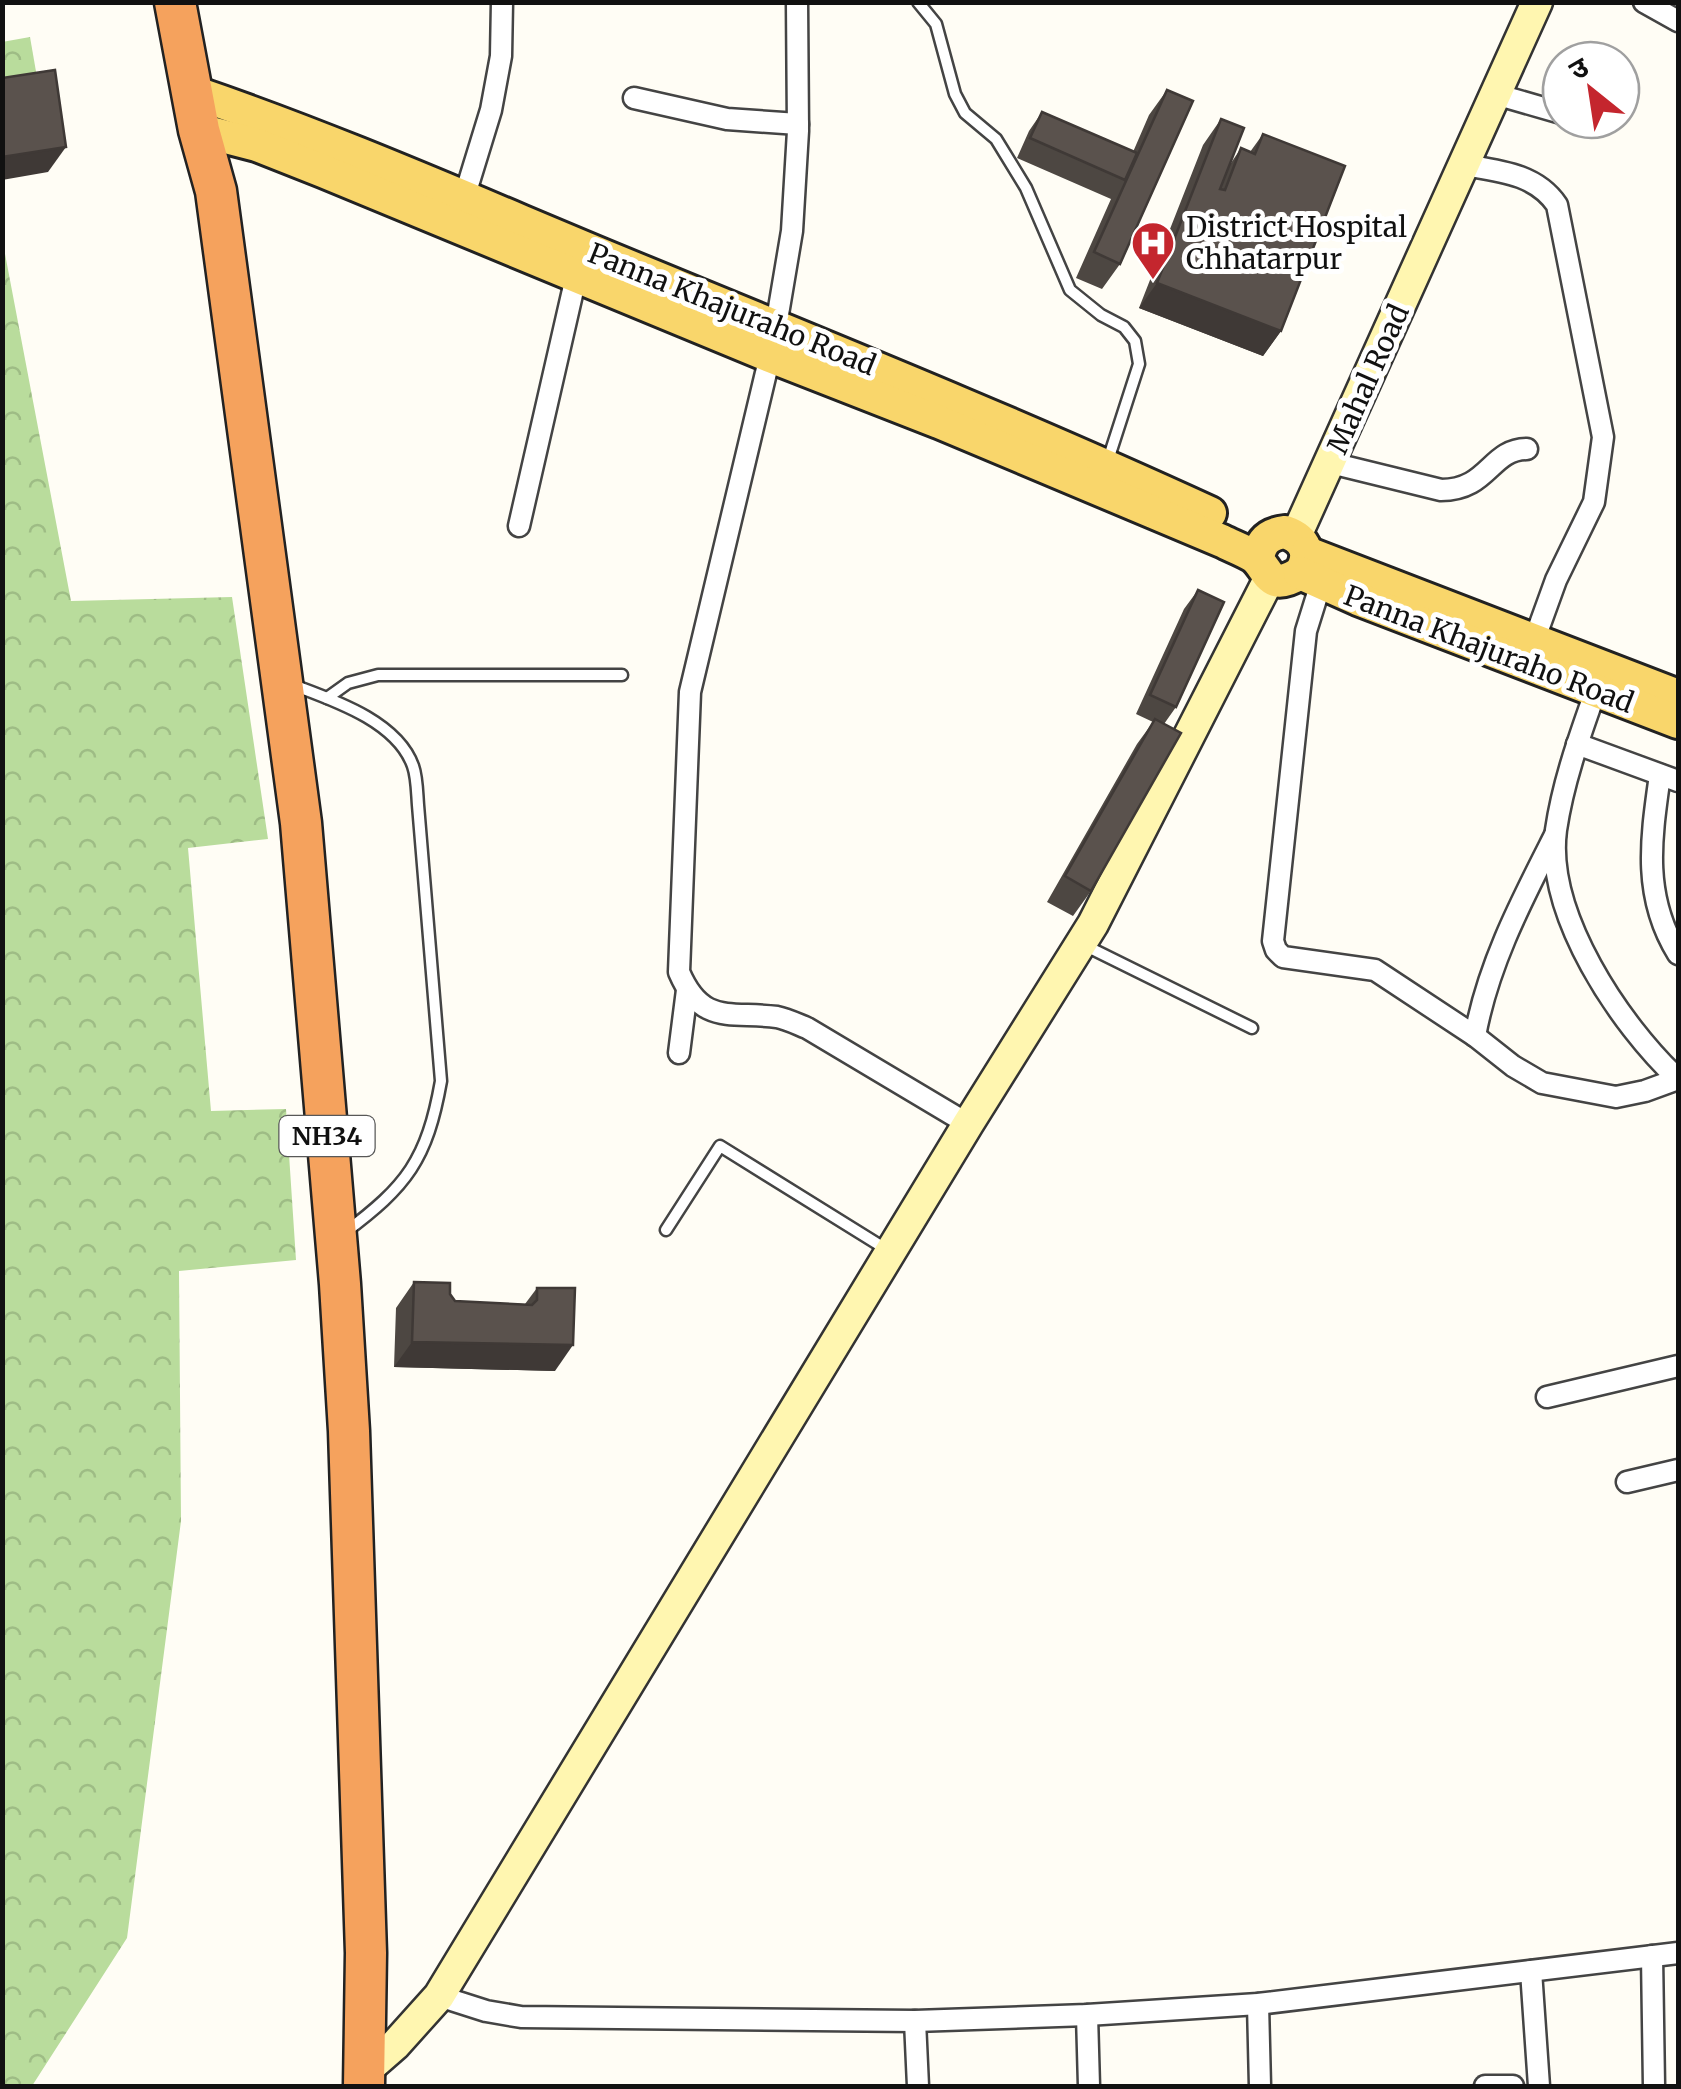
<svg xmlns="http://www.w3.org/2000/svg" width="1681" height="2089" viewBox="0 0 1681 2089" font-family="Merriweather,'Noto Sans Devanagari',serif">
<defs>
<pattern id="forest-crowns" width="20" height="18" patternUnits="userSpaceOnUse" patternTransform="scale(2.5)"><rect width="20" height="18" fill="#b9dc9c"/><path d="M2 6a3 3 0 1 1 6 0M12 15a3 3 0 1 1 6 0" fill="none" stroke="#9ebc85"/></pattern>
</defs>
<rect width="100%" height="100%" fill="#fffdf5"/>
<g fill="url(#forest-crowns)">
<path d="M30,37L38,83L3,89L2,42Z"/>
<path d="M2,238L71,601L232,597L268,839L188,848L211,1111L286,1109L296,1260L179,1271L181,1521L127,1938L32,2086H2Z"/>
</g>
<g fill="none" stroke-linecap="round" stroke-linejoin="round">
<g stroke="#444" stroke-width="15">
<g id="lane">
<path d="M918,2L936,24L955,94L965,113L996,139L1026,188L1070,290L1101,315L1124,327L1135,341L1139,364L1108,460"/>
<path d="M293,685C333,700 397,721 413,766C417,777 417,792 418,805L441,1081C427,1160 407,1186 344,1233"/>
<path d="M327,698L348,683L378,675H622"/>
<path d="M1086,946L1252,1028"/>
<path d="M666,1230L720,1146L889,1251"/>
</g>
</g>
<g stroke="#444" stroke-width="25">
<g id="street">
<path d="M1644,2L1678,21"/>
<path d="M1495,94L1561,113"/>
<path d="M634,98L727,119L798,124"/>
<path d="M1464,165C1500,171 1536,174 1557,205L1603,437L1594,502L1556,580L1531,649"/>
<path d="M464,198L491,110L501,56L502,2"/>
<path d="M776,326L792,231L798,131L797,2"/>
<path d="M770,356L690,692L679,972C702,1026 730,1011 777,1017C787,1019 797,1024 807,1028L968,1124"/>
<path d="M1331,463L1441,490C1489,490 1490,449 1527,449"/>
<path d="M519,526L576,277"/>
<path d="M1321,583L1306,631L1273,941L1276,950L1283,957L1375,970L1475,1036L1513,1066L1542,1083L1616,1097L1645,1091L1678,1079"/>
<path d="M1596,690C1580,735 1563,782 1556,830C1545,914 1620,1025 1678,1079"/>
<path d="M1577,744L1678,781"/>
<path d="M1660,775C1651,839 1642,896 1678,954"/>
<path d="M1475,1036C1488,964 1522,900 1555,835"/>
<path d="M679,1053L687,990"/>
<path d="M1547,1397L1678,1366"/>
<path d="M1627,1482L1678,1470"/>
<path d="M1652,1956L1654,2086"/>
<path d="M1531,1971L1539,2086"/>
<path d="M439,1996L486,2011L521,2017L915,2021L1087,2015L1258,2004L1678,1953"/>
<path d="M1258,2004L1260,2086"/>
<path d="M1087,2015L1089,2086"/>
<path d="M915,2021L918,2086"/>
<path d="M1485,2086H1513"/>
</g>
</g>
<g stroke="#333" stroke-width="35">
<g id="secondary">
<path d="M1296,536L1537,2"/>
<path d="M364,2072L395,2045L439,1996L968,1124L1093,924L1270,577"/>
</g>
</g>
<g stroke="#222" stroke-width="38">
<g id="primary">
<path d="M193,92C337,141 476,203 616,261C815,343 1014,423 1210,513"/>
<path d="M199,130L257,145L323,171L770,356L939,422L1222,541C1232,546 1243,550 1253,556C1269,567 1267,594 1300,573C1312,555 1306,539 1285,532C1268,534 1260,542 1258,559"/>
<path d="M1307,553L1678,696"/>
<path d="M1300,573L1358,599L1678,722"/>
</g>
</g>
<g stroke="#222" stroke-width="45">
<path id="highway" d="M175,2L199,130L216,191L301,823L340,1284L349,1431L366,1953L364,2086"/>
</g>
<use href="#lane" stroke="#fff" stroke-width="10"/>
<use href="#street" stroke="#fff" stroke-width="20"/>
<use href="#secondary" stroke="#fff6b0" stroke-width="30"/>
<use href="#primary" stroke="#f9d66b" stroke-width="32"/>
<use href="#highway" stroke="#f5a25d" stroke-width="40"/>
</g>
<g fill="#4d4742">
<path d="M1167,90L1120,264L1102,289L1076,278L1111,199L1017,158L1029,131L1042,112L1133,152L1149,115Z"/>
<path d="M1221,119L1229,166L1241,148L1250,152L1263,134L1281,331L1263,356L1139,308L1203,145Z"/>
<path d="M1198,590L1176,707L1164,724L1091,891L1073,916L1047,902L1137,744L1153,722L1136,714L1184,609Z"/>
<path d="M414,1282L450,1294L455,1301L525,1304L537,1288L555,1371L394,1367L396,1308Z"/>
</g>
<g fill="#3f3936">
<path d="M66,147L48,172L2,180V157Z"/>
<path d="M1157,283L1281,331L1263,356L1139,308Z"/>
<path d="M412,1342L573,1345L555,1371L394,1367Z"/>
</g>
<g fill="#5a524d" stroke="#3f3936" stroke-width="2.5">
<path d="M55,70L66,147L2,157V78Z"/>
<path d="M1167,90L1193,101L1120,264L1094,252Z"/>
<path d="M1042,112L1137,153L1125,180L1030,138Z"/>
<path d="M1221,119L1244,128L1220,189L1225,190L1241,148L1255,154L1263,134L1345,166L1281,331L1157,283Z"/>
<path d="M1198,590L1224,602L1176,707L1150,695Z"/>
<path d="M1155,719L1181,733L1091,891L1065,876Z"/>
<path d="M414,1282L450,1283V1294L455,1301L532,1305L537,1300V1288H575L573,1345L412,1342Z"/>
</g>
<defs>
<g id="hospital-pin" transform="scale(2.25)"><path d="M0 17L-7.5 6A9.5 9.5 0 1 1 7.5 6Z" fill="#c4262e" stroke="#fff"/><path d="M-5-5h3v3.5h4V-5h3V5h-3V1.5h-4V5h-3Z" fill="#fff"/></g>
</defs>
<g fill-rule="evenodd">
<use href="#hospital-pin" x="1153" y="243"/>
</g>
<g text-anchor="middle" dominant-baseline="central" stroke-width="10" stroke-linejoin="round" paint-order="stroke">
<rect fill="#fff" stroke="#585858" stroke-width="2.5" x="279.5" y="1116" width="95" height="40" rx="8"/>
<g font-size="25" font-weight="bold" fill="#111">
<text x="327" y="1136">NH34</text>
</g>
<g font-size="28" fill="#111" stroke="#fff" text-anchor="start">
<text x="1186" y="227">District Hospital<tspan x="1186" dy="32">Chhatarpur</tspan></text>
</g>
<g font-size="28" fill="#111" stroke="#fff">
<text transform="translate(732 309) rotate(22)">Panna Khajuraho Road</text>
<text transform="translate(1368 379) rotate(-66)">Mahal Road</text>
<text transform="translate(1489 649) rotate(21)">Panna Khajuraho Road</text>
</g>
</g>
<rect width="1681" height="2089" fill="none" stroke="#111111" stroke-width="10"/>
<g transform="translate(1591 90) rotate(330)"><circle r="48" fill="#ffffff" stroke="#a0a0a0" stroke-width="2.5"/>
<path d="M0-8L18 38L0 25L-18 38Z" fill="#c4262e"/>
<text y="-15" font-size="28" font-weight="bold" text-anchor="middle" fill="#111111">उ</text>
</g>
</svg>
